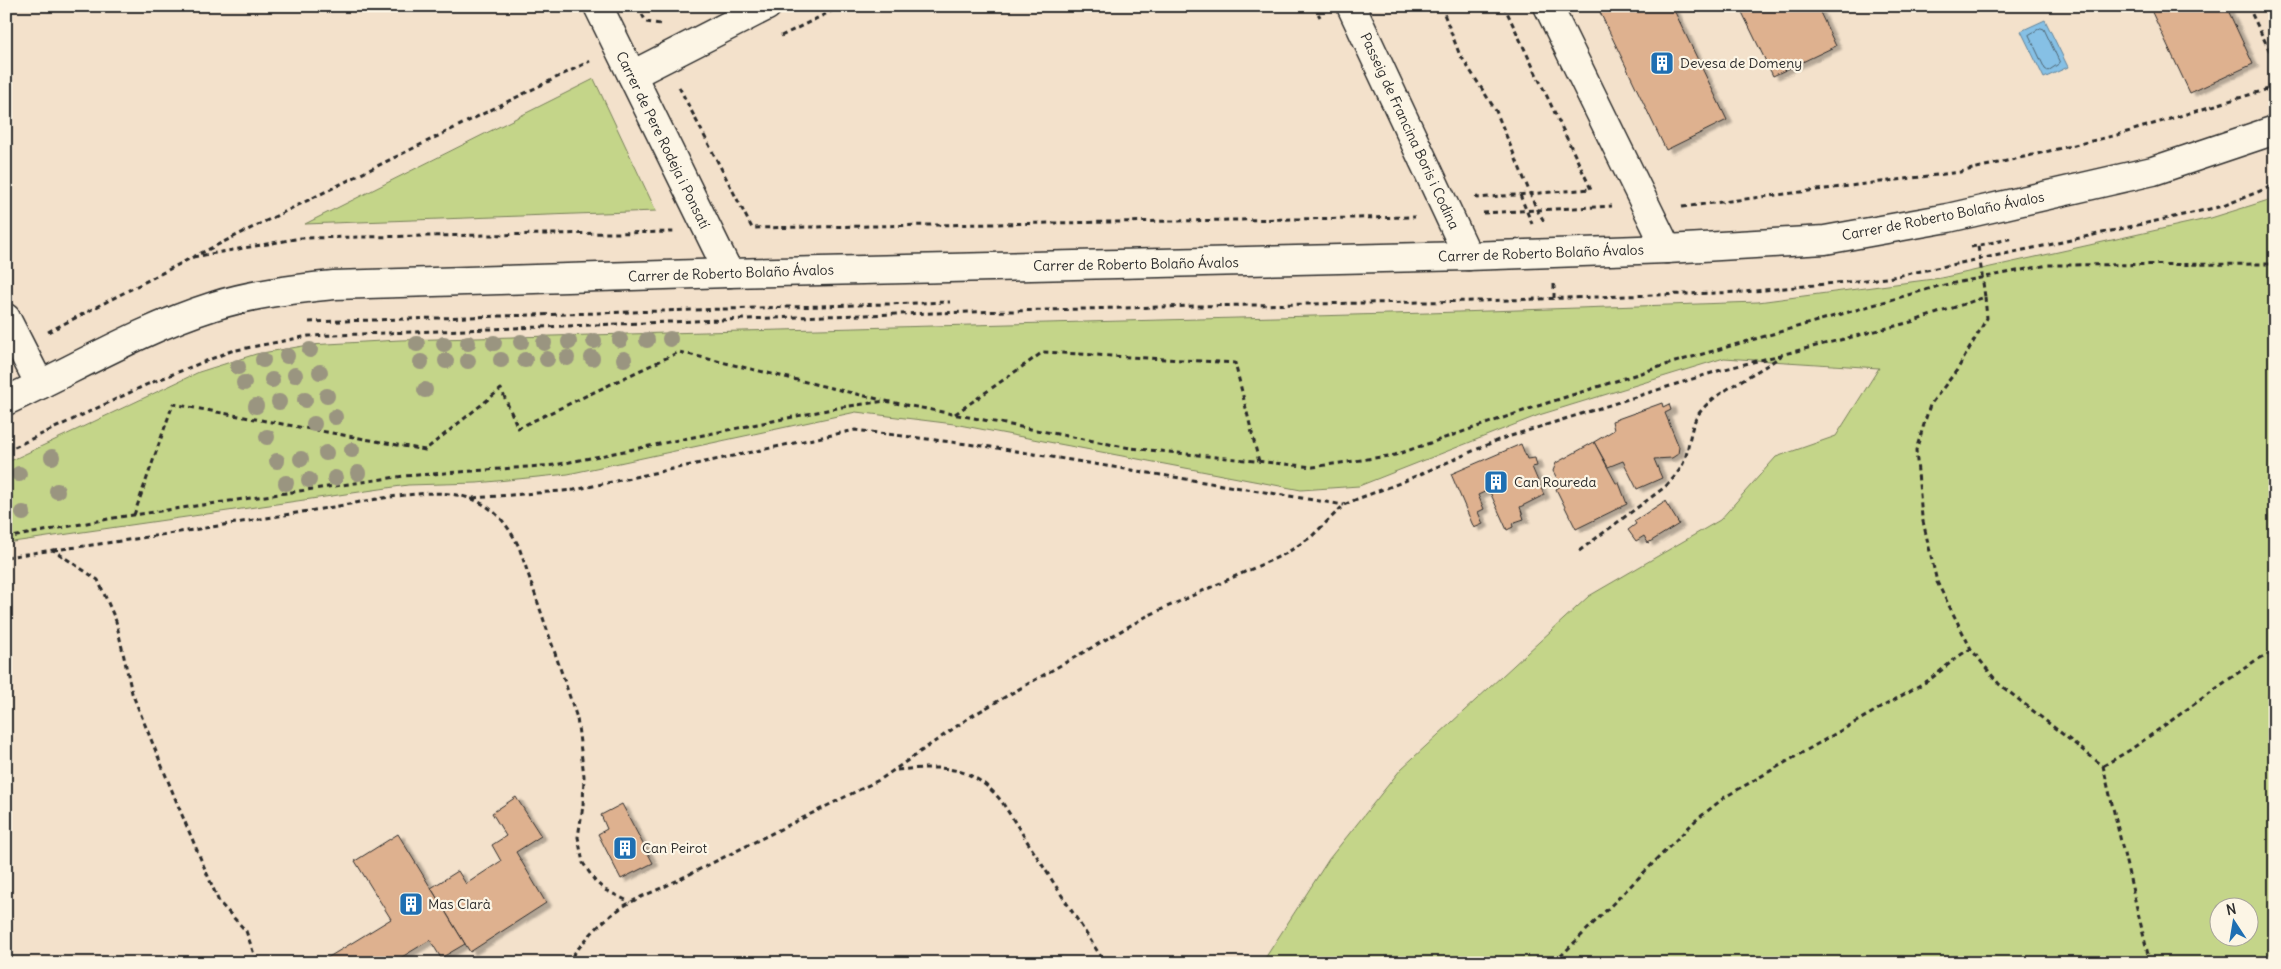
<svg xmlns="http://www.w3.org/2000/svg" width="2281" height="969" viewBox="0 0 2281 969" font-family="Delius,sans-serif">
<defs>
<filter id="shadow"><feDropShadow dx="5.5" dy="3" stdDeviation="1" flood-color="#0004"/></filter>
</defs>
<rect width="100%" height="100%" fill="#f3e1cb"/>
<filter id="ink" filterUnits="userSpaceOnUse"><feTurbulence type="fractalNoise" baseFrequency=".02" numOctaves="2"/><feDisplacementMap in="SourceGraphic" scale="10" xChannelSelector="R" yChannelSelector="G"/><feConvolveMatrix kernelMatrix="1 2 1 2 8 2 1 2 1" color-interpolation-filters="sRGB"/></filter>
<g filter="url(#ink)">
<g fill="#c4d589" stroke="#78805a" fill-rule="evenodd">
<path d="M594,79L656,211L305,224Z"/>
<path d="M2275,198V963H1262L1329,859L1401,769L1589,596L1720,520L1776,457L1836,436L1879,368L1724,358L1539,415L1359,486L1301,490L954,424L856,412L568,474L477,483L408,485L6,543V463L199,372L256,354L309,345L400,340L1428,313L1758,302L1941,278L2211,218ZM2218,906H2248V936H2218Z"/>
</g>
<path fill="#86c0e5" stroke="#62849b" d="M2045,20L2068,67L2044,78L2021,31Z"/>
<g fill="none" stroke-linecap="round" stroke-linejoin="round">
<path stroke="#4f6775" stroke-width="1" d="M2041,28L2044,29L2060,63L2048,71L2045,69L2029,35Z"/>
</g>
<g fill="#deb18f" stroke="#2b2b2b" filter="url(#shadow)">
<path d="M1597,6H1672L1727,120L1666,150Z"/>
<path d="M1739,6H1817L1836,46L1773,76Z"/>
<path d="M2149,6H2226L2253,64L2190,93Z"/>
<path d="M1662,403L1663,407L1669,404L1671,410L1665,413L1679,447L1678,454L1672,458L1654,459L1662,478L1637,489L1623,461L1608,467L1594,442L1614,430L1612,421Z"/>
<path d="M1594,442L1616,483H1619L1627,504L1576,529L1556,489L1561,486L1553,471L1556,463Z"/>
<path d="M1521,444L1527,459L1535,458L1537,466L1532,467L1544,495L1520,507L1524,519L1512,523L1513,527L1507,530L1489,490L1478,495L1484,509L1478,512L1483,524L1474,528L1451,474Z"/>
<path d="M1665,501L1679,524L1648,543L1644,536L1636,541L1628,530L1636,524L1634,521Z"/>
<path d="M516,797L541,836L516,852L546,903L470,952L431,888L458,871L466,884L501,861L492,845L506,836L492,813Z"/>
<path d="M622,804L653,863L621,879L598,834L607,829L601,815Z"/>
<path d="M398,834L465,944L441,958L430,940L392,963H319L391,919L355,861Z"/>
</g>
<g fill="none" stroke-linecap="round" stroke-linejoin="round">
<g stroke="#2b2b2b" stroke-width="31">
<g id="minor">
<path d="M598,6L729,273"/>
<path d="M1351,6L1468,256"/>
<path d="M1548,6L1667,249"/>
<path d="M632,75L767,6"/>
<path d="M6,318L40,385"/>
<path d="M6,401C75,369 141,329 214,306C252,294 293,289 334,285L729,273L1468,256L1667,249L1825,240L1948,218L2153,171L2275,130"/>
</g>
</g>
<g stroke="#2b2b2b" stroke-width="3" stroke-dasharray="5 4" stroke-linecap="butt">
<path d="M638,6L646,22L661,24"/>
<path d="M1314,6L1320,17"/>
<path d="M1441,6L1459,53L1496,111L1537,210L1544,221"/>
<path d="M2248,6L2275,62"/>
<path d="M781,36L842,6"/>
<path d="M679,87L752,228L1415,217"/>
<path d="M1520,195L1532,224"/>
<path d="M1476,196L1477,198L1591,189L1504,6"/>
<path d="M1682,207L1960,172L2117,135L2275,87"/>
<path d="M1483,213L1612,206"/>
<path d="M1971,247L2014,238"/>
<path d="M193,257L301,238L674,232"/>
<path d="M1985,297L1987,318L1957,370L1930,405L1916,450L1922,517L1937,582L1971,649L1999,684L2103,766L2150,963"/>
<path d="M1554,298V284"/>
<path d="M309,322L950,302"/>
<path d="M48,332L193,257L590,61"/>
<path d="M955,414L1043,352L1235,363L1259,462"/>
<path d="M6,451L148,384L231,351L309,336L824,316L1196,306L1478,301L1744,292L1887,278L2053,244L2223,206L2275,185"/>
<path d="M473,498L574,490L855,430L991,447L1344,505"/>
<path d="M134,515L173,404L425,450L501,389L518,428L679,352L882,400"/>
<path d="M6,538L119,517L404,476L555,465L842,407L885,401L1130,448L1313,467L1395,455L1538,406L1675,362L1939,286L2048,265L2275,264"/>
<path d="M53,550C144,539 235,523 327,508C364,502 426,487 462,496C491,503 506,521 519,547L577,718L584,776L583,806L578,837L583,863L595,881L605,890L630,902"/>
<path d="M1579,551L1665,487C1673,479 1681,470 1685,459C1690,443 1690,425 1700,412C1717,390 1759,373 1782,355"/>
<path d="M6,557L53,550L98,580L116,621L132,693L182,815L219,902L246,931L257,963"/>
<path d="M2103,766L2130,750L2256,660L2275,651"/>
<path d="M897,770C942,766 972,764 1002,802L1105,963"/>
<path d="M567,963C584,940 605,916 631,902C642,896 655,891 666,886L881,779L970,717L1147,616L1285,554L1311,537L1344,505L1357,499L1400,483L1498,440L1721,370L1911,322L1985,297L1978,246"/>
<path d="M1554,963L1695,821L1725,797L1929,680C1943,670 1956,656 1971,649"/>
</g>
<use href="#minor" stroke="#fcf5e5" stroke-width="28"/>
</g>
<g fill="#9a9580">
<circle cx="670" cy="339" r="8"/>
<circle cx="620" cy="340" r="8"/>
<circle cx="647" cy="340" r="8"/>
<circle cx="594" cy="341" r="8"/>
<circle cx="521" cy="342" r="8"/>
<circle cx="569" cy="342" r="8"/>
<circle cx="468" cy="343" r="8"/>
<circle cx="494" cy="343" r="8"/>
<circle cx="544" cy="343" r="8"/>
<circle cx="417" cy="344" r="8"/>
<circle cx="444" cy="344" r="8"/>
<circle cx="310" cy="350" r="8"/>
<circle cx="287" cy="356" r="8"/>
<circle cx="567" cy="358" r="8"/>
<circle cx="592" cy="358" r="8"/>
<circle cx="547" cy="359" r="8"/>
<circle cx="624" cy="359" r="8"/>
<circle cx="263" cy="360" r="8"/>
<circle cx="501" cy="360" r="8"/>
<circle cx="525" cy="360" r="8"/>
<circle cx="446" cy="361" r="8"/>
<circle cx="468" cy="361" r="8"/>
<circle cx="421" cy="362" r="8"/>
<circle cx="238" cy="367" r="8"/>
<circle cx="320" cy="372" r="8"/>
<circle cx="295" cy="375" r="8"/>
<circle cx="272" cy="380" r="8"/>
<circle cx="244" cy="383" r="8"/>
<circle cx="425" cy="390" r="8"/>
<circle cx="327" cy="396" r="8"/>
<circle cx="305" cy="400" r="8"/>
<circle cx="279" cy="402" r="8"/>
<circle cx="256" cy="406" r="8"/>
<circle cx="335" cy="417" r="8"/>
<circle cx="314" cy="424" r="8"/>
<circle cx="267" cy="437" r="8"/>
<circle cx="352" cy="450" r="8"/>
<circle cx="326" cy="453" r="8"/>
<circle cx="52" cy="457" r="8"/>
<circle cx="301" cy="459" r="8"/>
<circle cx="277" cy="461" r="8"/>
<circle cx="358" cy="473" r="8"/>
<circle cx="19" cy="474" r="8"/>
<circle cx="335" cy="478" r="8"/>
<circle cx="309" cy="480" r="8"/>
<circle cx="286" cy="483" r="8"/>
<circle cx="57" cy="491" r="8"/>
<circle cx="23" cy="513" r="8"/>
</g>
</g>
<defs>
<g id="building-square" transform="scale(1.25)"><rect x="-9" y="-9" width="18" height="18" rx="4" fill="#1f6fb2" stroke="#fcf5e5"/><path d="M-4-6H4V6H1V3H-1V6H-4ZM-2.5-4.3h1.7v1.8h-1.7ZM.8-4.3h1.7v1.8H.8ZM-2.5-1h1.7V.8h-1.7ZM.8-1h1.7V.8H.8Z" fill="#fff"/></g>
</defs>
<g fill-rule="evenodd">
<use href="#building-square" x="1662" y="63"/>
<use href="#building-square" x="1496" y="482"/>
<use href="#building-square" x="625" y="848"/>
<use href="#building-square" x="411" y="904"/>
</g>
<g text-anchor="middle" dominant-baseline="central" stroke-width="4.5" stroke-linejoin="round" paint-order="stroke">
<g font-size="14" fill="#2b2b2b" stroke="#fcf5e5" text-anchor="start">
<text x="1680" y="63">Devesa de Domeny</text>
<text x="1514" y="482">Can Roureda</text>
<text x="642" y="848">Can Peirot</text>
<text x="428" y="904">Mas Clarà</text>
</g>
<g font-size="14" fill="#2b2b2b" stroke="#fcf5e5">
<text transform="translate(1410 131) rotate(65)">Passeig de Francina Boris i Codina</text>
<text transform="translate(663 140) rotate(64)">Carrer de Pere Rodeja i Ponsatí</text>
<text transform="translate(1943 216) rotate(-11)">Carrer de Roberto Bolaño Ávalos</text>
<text transform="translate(1541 253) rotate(-2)">Carrer de Roberto Bolaño Ávalos</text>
<text transform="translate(1136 264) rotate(-1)">Carrer de Roberto Bolaño Ávalos</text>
<text transform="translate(731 273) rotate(-2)">Carrer de Roberto Bolaño Ávalos</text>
</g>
</g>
<rect width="2281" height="969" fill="none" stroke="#fcf5e5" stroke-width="25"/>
<rect x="12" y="12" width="2256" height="944" fill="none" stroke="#2b2b2b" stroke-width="2" filter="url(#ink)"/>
<g transform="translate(2234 922) rotate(348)"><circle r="24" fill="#fcf5e5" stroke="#a8a49b"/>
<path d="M0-4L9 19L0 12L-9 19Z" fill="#1f6fb2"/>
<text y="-8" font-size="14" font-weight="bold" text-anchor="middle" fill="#2b2b2b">N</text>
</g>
</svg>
